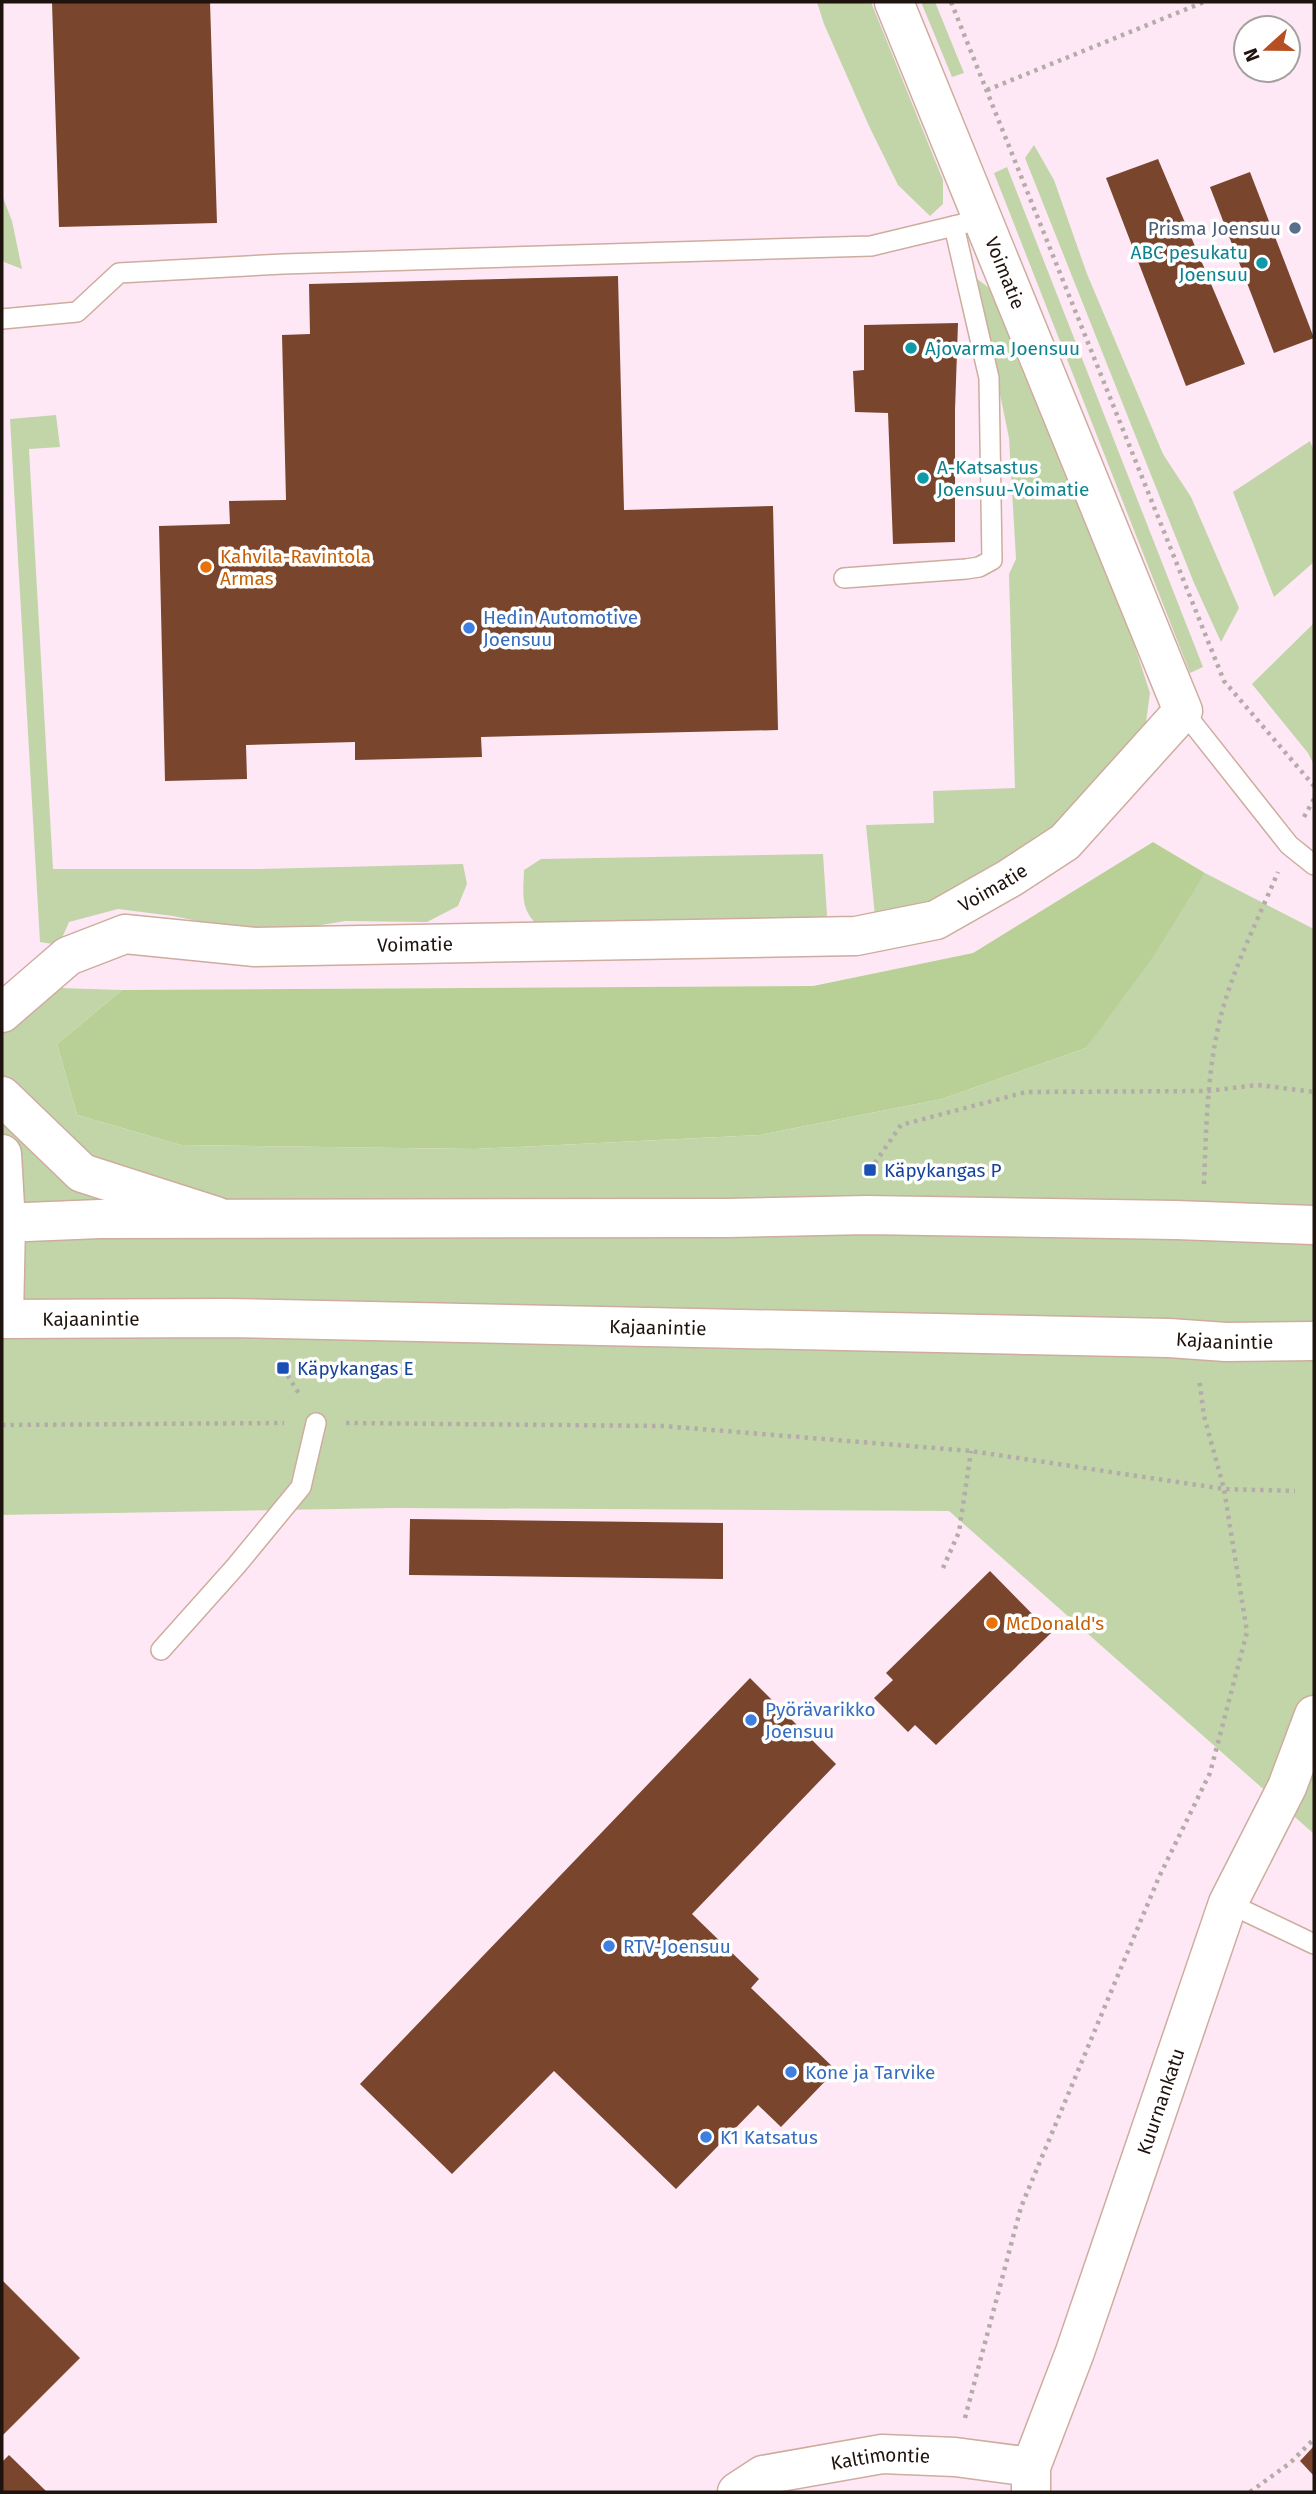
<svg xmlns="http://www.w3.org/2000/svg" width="1316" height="2494" viewBox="0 0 1316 2494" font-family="'Fira Sans',sans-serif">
<rect width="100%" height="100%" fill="#fff8f5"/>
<g fill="#fee8f6" fill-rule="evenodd">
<path d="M2,2H1314V929L1205,873L1153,842L973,953L813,986L122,990L2,986ZM1246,28H1288V70H1246Z"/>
<path d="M394,1508L949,1511L1314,1834V2492H2V1515Z"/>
</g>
<g fill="#c2d5a9">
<path d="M817,2H871L943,180V204L930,216L898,185L869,126L824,24Z"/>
<path d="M921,2H935L964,73L952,77Z"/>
<path d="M1034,145L1054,180L1087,274L1163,454L1191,497L1239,608L1221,642L1194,583L1025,158Z"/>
<path d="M1007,167L1203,667L1190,673L994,173Z"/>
<path d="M2,195L12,221L22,269L4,262L2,257Z"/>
<path d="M976,278L989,288L1125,616L1150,693L1146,722L1123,758L1042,837L990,879L902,917L875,916L866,825L934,823L933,791L1015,788L1009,574L1016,559L1009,438Z"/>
<path d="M56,415L60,447L29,449L53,869H259L463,864L467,884L458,906L427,922L345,921L293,930L247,931L173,916L118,909L69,922L59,945L40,942L10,419Z"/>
<path d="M1310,441L1314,451V562L1274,597L1233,492Z"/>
<path d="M1314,623V765L1308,753L1252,684Z"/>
<path d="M823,854L827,915L819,924L543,931C520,910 523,899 524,870L541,859Z"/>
<path d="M1205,873L1314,929V1834L949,1511L394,1508L2,1515V986L122,990L57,1044L77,1115L181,1145L475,1149L760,1135L942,1099L1086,1048Z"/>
</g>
<path fill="#b8d096" d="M1153,842L1205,873L1153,957L1086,1048L942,1099L760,1135L475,1149L181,1145L77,1115L57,1044L122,990L813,986L973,953Z"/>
<g fill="#7a452d">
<path d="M52,2H210L217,223L59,227Z"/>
<path d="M1158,159L1245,364L1186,386L1106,178Z"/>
<path d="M1250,172L1314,338L1274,353L1210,187Z"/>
<path d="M618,276L624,510L773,506L778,730L481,737L482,757L355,760V742L246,745L247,779L165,781L159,526L230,524L229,501L286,500L282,335L310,334L309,284Z"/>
<path d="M958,323L955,410V542L893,544L888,413L855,412L853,371L864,370V325Z"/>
<path d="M410,1519L723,1523V1579L409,1575Z"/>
<path d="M990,1571L1051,1633L936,1745L915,1725L908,1732L874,1698L893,1680L886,1673Z"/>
<path d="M750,1678L836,1764L692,1914L759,1979L751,1988L836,2070L781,2127L758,2105L676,2189L554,2071L452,2174L360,2084Z"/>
<path d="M2,2280L80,2358L2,2436Z"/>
<path d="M1314,2446V2476L1300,2461Z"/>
<path d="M9,2455L47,2492H2V2462Z"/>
</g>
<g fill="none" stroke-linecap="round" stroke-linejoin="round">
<g stroke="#ceac9e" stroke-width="22">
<g id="service">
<path d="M2,319L77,312L119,273L283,264L871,246L983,219"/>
<path d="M844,578L966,569L979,567L992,560L989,378L954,226"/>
<path d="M1183,711L1289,845L1314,865"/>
<path d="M161,1650L236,1566L301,1487L316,1423"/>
<path d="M1228,1903L1314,1944"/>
</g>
</g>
<g stroke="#ceac9e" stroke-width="41">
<g id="minor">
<path id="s1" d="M2,1013L68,956L125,934L255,947L856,936L936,920L1010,878L1065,842L1183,711L894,2"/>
<path d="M2,1096L82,1173L216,1216"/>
<path d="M2,1154L6,1223L4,1319"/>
<path id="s2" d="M737,2492L763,2475L882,2454L955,2457L1031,2467"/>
</g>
</g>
<g stroke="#ceac9e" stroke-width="41">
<g id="tertiary">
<path id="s3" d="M1031,2492V2467L1075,2352L1228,1903L1287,1787L1314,1715"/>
</g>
</g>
<g stroke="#ceac9e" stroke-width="41">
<g id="trunk">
<path d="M2,1223L100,1219L727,1218L867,1215L1176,1220L1314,1225"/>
<path id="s4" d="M2,1319L227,1318L1169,1338L1226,1342L1314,1341"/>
</g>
</g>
<g stroke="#b4aca8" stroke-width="4.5" stroke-dasharray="3.5 5" stroke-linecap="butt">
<path d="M951,2L1224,681L1314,786"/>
<path d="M987,90L1204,2"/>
<path d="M1304,817L1314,799"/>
<path d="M870,1170L901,1125L1026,1092L1208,1091L1258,1085L1314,1092"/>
<path d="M1204,1184C1206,1131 1207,1079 1218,1028C1229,976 1257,922 1278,872"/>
<path d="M283,1368L301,1397"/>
<path d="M346,1423L663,1426L971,1451L1224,1489L1295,1491"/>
<path d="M2,1425L284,1423"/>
<path d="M943,1568L959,1532L971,1451"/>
<path d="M965,2418L1021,2207L1159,1877L1210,1773L1247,1632L1224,1489L1204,1416L1199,1378"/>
<path d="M1250,2492L1290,2463L1314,2439"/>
</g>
<use href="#service" stroke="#fff" stroke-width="19"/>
<use href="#minor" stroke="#fff" stroke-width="38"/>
<use href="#tertiary" stroke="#fff" stroke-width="38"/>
<use href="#trunk" stroke="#fff" stroke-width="38"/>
</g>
<circle fill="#5c6f8a" stroke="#fff" stroke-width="2.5" cx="1295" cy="228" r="7"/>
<g fill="#0f9aa8" stroke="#fff" stroke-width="2.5">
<circle cx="1262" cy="263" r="7"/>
<circle cx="911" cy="348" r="7"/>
<circle cx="923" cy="478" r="7"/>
</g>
<g fill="#e8710a" stroke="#fff" stroke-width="2.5">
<circle cx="206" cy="567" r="7"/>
<circle cx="992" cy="1623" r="7"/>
</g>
<g fill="#3f7fe0" stroke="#fff" stroke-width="2.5">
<circle cx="469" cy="628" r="7"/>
<circle cx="751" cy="1720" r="7"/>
<circle cx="609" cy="1946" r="7"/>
<circle cx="791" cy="2072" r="7"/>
<circle cx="706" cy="2137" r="7"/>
</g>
<g fill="#1a4fb4" stroke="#fff" stroke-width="2.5">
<rect x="863" y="1163" width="14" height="14" rx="3.5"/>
<rect x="276" y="1361" width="14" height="14" rx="3.5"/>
</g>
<g text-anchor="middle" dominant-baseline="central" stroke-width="7" stroke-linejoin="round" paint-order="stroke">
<g font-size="19" fill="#4e5e75" stroke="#fff" text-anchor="end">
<text x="1281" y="228">Prisma Joensuu</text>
</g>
<g font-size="19" fill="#0d838f" stroke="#fff" text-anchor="start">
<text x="1248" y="252" text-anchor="end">ABC pesukatu<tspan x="1248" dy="22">Joensuu</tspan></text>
<text x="925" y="348">Ajovarma Joensuu</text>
<text x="937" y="467">A-Katsastus<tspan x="937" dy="22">Joensuu-Voimatie</tspan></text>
</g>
<g font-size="19" fill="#1f130e" stroke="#fff">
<text transform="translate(1005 273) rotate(68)">Voimatie</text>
<text stroke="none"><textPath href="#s1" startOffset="1027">Voimatie</textPath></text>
<text stroke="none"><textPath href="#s1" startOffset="439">Voimatie</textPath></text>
<text stroke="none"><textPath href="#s4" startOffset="89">Kajaanintie</textPath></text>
<text stroke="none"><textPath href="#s4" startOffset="656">Kajaanintie</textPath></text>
<text stroke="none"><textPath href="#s4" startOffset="1223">Kajaanintie</textPath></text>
<text stroke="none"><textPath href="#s3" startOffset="413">Kuurnankatu</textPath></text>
<text stroke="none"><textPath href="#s2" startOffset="150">Kaltimontie</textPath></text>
</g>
<g font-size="19" fill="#c56008" stroke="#fff" text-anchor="start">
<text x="220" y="556">Kahvila-Ravintola<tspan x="220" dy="22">Armas</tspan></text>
<text x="1006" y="1623">McDonald's</text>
</g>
<g font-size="19" fill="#366cbe" stroke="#fff" text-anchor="start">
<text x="483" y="617">Hedin Automotive<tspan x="483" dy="22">Joensuu</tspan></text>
<text x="765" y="1709">Pyörävarikko<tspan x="765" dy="22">Joensuu</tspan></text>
<text x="623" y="1946">RTV-Joensuu</text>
<text x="805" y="2072">Kone ja Tarvike</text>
<text x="720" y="2137">K1 Katsatus</text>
</g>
<g font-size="19" fill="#164399" stroke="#fff" text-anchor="start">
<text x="884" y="1170">Käpykangas P</text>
<text x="297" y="1368">Käpykangas E</text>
</g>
</g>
<rect width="1316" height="2494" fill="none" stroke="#1f130e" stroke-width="7"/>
<g transform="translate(1267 49) rotate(249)"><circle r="33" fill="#ffffff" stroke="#a5a19f" stroke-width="2"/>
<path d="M0-5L12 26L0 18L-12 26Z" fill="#b65023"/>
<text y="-10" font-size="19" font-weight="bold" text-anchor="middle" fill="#1f130e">N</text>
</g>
</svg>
